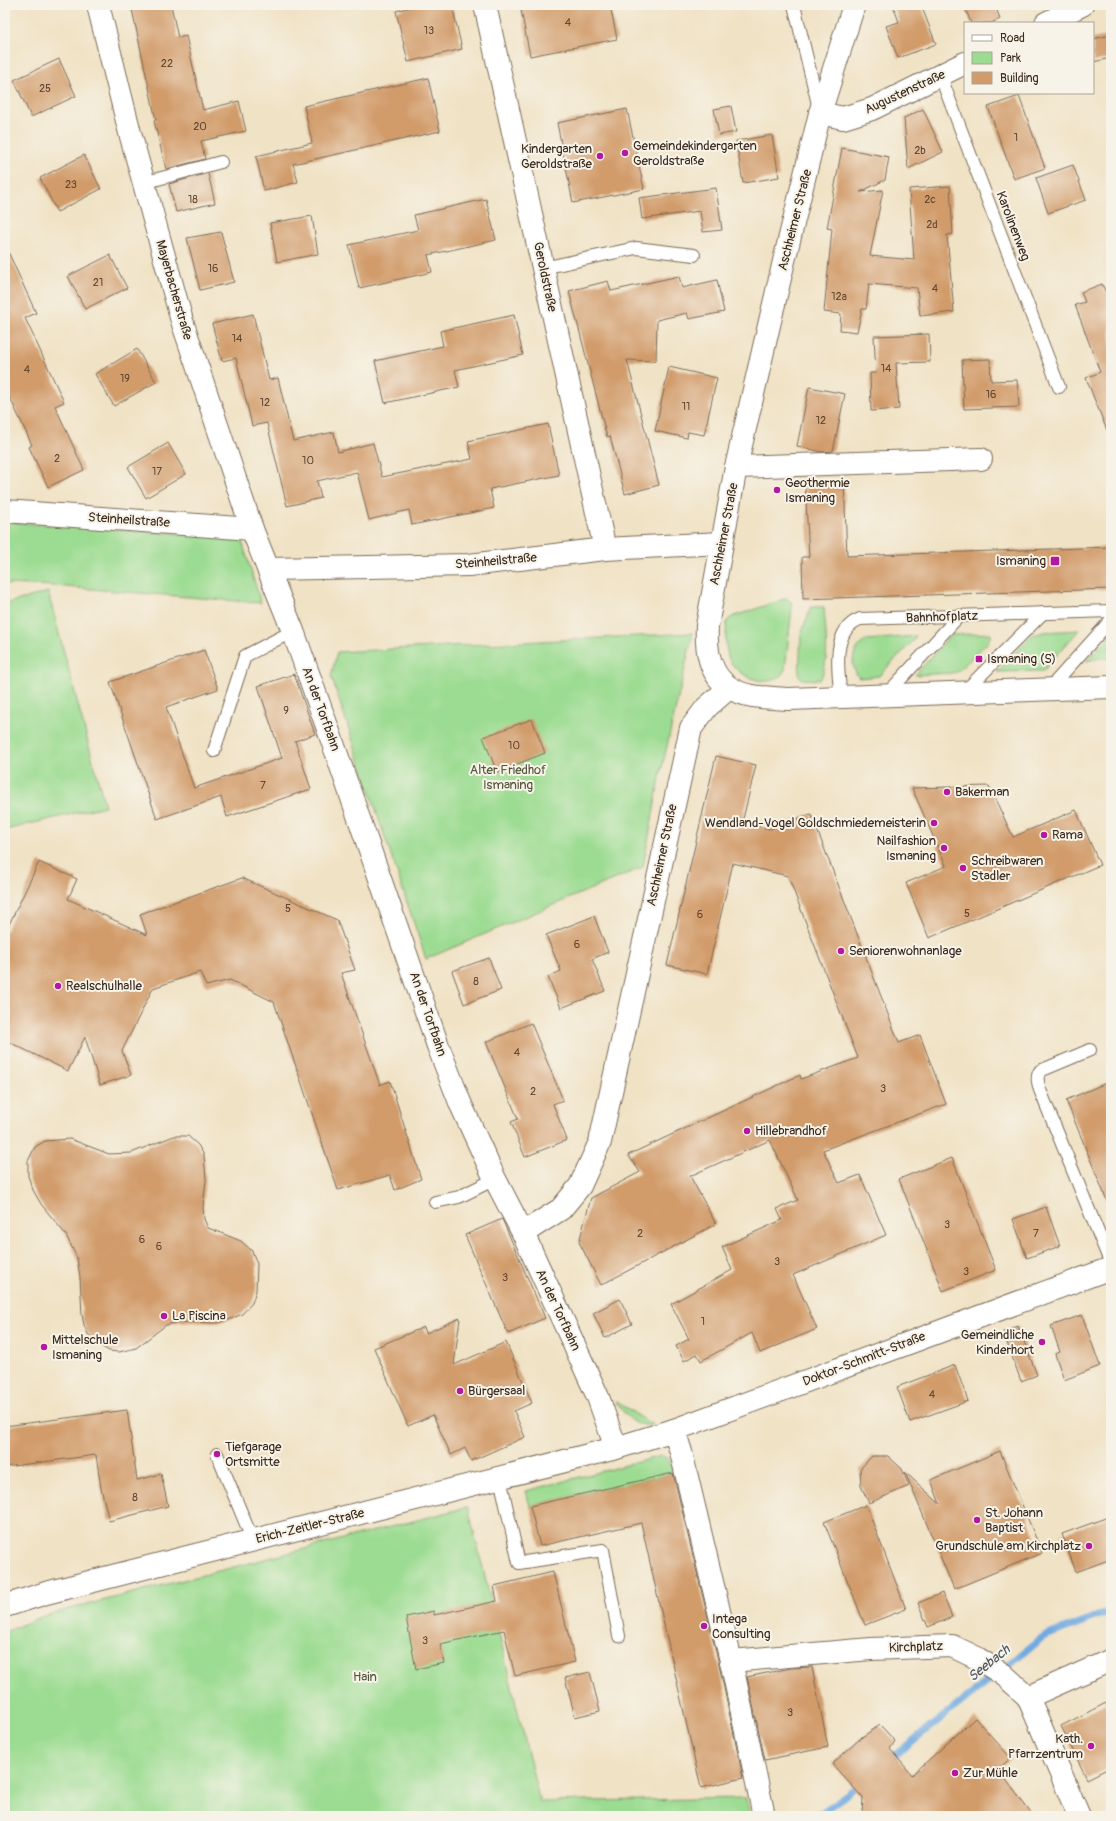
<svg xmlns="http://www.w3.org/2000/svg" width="1116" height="1821" viewBox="0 0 1116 1821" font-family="Pangolin,sans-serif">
<rect width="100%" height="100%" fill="#f7f3e8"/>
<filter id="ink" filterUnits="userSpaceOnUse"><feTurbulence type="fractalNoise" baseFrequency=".025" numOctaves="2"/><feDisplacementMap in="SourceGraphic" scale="8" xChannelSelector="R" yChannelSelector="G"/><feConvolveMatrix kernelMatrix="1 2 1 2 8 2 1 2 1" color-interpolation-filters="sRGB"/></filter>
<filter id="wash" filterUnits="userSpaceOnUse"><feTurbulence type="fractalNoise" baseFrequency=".012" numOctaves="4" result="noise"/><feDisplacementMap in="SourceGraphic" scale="16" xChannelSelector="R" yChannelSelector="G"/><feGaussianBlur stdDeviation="0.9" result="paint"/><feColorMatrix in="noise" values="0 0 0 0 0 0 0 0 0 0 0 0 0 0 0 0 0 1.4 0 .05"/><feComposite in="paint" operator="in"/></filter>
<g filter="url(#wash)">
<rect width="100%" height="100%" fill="#f0e2c5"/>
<g fill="#9cdc92" stroke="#6c8358">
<path d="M5,522L241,538L261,603L54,586L5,584Z"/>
<path d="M48,592L105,806L5,830V604Z"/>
<path d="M787,598L791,602L792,608L785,669C776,692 739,678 730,661C724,649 726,634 727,621L732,617Z"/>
<path d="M811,607H824C825,631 831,658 820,680L802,679L799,676L801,634Z"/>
<path d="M1079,630L1043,671L997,672L1032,635L1044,632Z"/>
<path d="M693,633L661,772L643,867L426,959L331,676L337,652Z"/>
<path d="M991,633L988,642L957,672L951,673L915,675L951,635Z"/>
<path d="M1111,635L1109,659L1102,658L1086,661Z"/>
<path d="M916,636L914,640L879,676L859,678C849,664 852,650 866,640Z"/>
<path d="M615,1401L653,1425C635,1428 625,1415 615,1401Z"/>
<path d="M661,1456L669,1459L674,1473L530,1506L526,1491Z"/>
<path d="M468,1507L540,1802L746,1798L750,1816H5V1632L43,1616Z"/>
</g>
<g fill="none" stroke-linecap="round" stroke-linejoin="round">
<g stroke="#71aae1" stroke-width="7">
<path d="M895,1755L1043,1637L1111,1611"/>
<path d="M817,1816L855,1788"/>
</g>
</g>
<g id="blocks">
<g fill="#d19b6b">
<path d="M131,5H171L178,38L186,36L203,110L239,101L246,131L201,141L205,159L166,169L154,121L156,120Z"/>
<path d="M419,5H452L462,49L408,62L396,11Z"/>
<path d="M520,5H610L617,39L530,56Z"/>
<path d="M893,5H921L936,44L898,58L886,26L899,22Z"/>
<path d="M964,5H995L1000,19L991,23H971Z"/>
<path d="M1111,35V58L1093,62V39Z"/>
<path d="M59,59L76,96L31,117L14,80Z"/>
<path d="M428,78L440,131L293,164L298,182L264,191L256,156L312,143L304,106Z"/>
<path d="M1019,96L1045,168L1014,179L988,107Z"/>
<path d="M731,106L736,132L719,135L714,109Z"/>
<path d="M627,109L644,189L573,203L557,123Z"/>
<path d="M923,109L943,152L908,169L904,118Z"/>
<path d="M772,135L779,177L743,183L736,141Z"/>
<path d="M842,148L889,157L885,180L860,192L883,190L870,256L914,260L909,189L950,186L953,234L947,235L954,312L920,316L917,288L869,284L866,309H862L857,332L840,330L841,314L824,312L832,229L827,228Z"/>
<path d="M84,155L101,189L57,212L40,178Z"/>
<path d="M1073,165L1086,200L1048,213L1036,178Z"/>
<path d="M208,173L215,203L176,212L169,184Z"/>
<path d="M716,188L722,230L703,232L700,211L642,219L639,198Z"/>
<path d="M486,199L496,240L428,255L432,272L359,288L349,245L418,230L414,215Z"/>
<path d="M312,216L318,254L277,262L270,223Z"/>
<path d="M221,232L234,282L200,290L187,238Z"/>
<path d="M5,245L36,313L25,318L64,402L55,406L84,470L48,487L29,447L32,445L5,387Z"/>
<path d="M110,255L127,288L85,309L68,276Z"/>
<path d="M679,276L682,288L717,280L724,312L689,319L687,313L657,320L656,361L627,360L659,485L625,494L610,436L607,437L569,291L608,281L611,291Z"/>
<path d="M1102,284L1106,293L1111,292L1110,438L1086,378L1100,372L1075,305L1085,302L1081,292Z"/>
<path d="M253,314L269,380L278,378L293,441L334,432L338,452L373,443L382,477L472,459L468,441L548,424L559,475L490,489L494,508L412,525L409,510L369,520L357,472L317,481L321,498L287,506L267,423L252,426L236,358L222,361L212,324Z"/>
<path d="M514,315L523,355L455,370L459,387L385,403L375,361L443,346L440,331Z"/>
<path d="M929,334L930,362L896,363L899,409L871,411L870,373H876L874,336Z"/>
<path d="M137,349L156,382L114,406L95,374Z"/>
<path d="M990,359L991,381L1017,380L1019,407L964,409L962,360Z"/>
<path d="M669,367L717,378L704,435L688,432L687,438L655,431Z"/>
<path d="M809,387L845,394L833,451L822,452L797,446Z"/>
<path d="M168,443L186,474L146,498L128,467Z"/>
<path d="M844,481L847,556L1111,547V589L803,599L802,557H809L805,483Z"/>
<path d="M204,650L218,689L166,707L194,788L282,758L258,686L294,674L315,734L295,741L311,789L227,817L221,797L157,819L110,682Z"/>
<path d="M532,719L545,753L497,772L483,737Z"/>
<path d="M716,756L756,765L742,823L770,829L811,814L899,1043L920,1035L946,1104L823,1150L839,1183L860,1175L886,1235L793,1275L817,1329L760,1353L752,1333L701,1361L697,1354L684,1361L676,1346L689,1339L671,1304L732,1270L722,1247L782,1220L777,1209L798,1200L770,1140L690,1176L716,1224L601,1285L579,1242L591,1198L640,1172L628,1155L800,1075L801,1079L858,1058L788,876L733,863L707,974L667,965Z"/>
<path d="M989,786L1013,837L1076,810L1100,865L929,938L906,883L946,866L912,788Z"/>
<path d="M39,862L77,879L68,899L147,935L140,914L242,878L337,920L355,970L341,973L380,1085L390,1081L421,1179L395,1190L390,1175L338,1190L274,1002L230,980L206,986L200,972L153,988L122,1051L131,1075L100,1085L85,1037L68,1071L5,1040V933Z"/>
<path d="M594,916L608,952L592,959L605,991L561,1008L548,977L561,971L546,935Z"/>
<path d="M489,958L501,990L464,1004L452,971Z"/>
<path d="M531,1023L563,1100L553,1104L567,1140L525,1157L511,1122L518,1119L486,1042Z"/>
<path d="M1111,1081V1208H1110L1066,1100Z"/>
<path d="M174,1136H188L198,1145L204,1155L206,1180L203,1207L204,1219L208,1228L241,1241L252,1251L257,1264L256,1291L252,1303L242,1314L231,1319L218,1323L179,1322L166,1325L136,1348L119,1352L109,1351L94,1342L88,1334L84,1325L82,1315L80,1277L77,1258L66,1235L41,1204L33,1190L28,1176V1161L35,1147L45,1141L70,1139L109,1154L131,1153Z"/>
<path d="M952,1158L996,1270L943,1291L899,1179Z"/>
<path d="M1046,1207L1060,1246L1027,1258L1013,1219Z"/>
<path d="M502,1219L545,1318L508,1334L465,1235Z"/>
<path d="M620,1299L632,1324L605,1338L593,1313Z"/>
<path d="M1082,1315L1100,1366L1064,1380L1055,1354L1060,1352L1051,1326Z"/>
<path d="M460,1318L454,1365L506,1342L532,1403L514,1411L525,1437L471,1461L465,1448L451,1455L433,1415L408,1426L374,1348L424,1327L426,1333Z"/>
<path d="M1018,1326L1037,1375L1021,1381L1003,1332Z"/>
<path d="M955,1365L968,1401L910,1422L897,1387Z"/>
<path d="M127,1410L137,1480L161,1474L168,1506L109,1521L101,1488L96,1455L5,1467V1426Z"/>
<path d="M1000,1451L1042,1553L954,1589L905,1472L940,1504L931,1480Z"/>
<path d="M872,1456H888L902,1469L909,1486L869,1503L861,1486L860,1469Z"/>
<path d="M673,1473L719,1664L743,1778L701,1788L641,1523L540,1546L530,1506Z"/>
<path d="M866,1505L906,1609L865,1625L824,1522Z"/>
<path d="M1111,1516V1559L1076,1572L1062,1534Z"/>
<path d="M553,1572L575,1662L515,1676L504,1630L440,1644L444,1663L416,1669L406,1617L434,1611V1615L497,1601L494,1586Z"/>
<path d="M942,1593L952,1617L928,1627L918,1603Z"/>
<path d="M812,1667L828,1747L765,1760L747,1677L791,1668Z"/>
<path d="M590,1672L600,1711L575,1717L565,1678Z"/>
<path d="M1106,1703L1111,1714V1767L1087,1779L1061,1726Z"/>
<path d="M975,1718L1011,1758L998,1769L1033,1816H862L863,1798L832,1764L862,1737L880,1725L895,1741L890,1749L912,1775Z"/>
</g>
</g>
</g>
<g filter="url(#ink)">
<use href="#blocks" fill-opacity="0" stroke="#7a6a58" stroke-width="1"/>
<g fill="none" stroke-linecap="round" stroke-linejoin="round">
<g stroke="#7a6a58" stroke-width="14">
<g id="service">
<path d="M794,5L819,108"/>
<path d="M940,75L1059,387"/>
<path d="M143,183L221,162"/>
<path d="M543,268L636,248L694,255"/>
<path d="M1049,689L1111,620"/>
<path d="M964,692L1043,613"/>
<path d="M886,695L959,616"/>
<path d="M841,697C838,672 831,630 860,619L1111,611"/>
<path d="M214,751L245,656L293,631"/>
<path d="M1090,1050L1040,1071C1036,1077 1038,1083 1040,1090L1111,1264"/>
<path d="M435,1202L459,1197L495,1179"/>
<path d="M217,1454L253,1541"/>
<path d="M500,1478L519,1563L603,1550L619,1636"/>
</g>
</g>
<g stroke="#7a6a58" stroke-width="24">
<g id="minor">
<path d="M98,5L130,133L182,321L252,529L293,631L328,729L438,1046L461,1105L495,1179L523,1233L598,1397L616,1448"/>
<path d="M485,5L605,549"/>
<path d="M854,5L820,113L784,261L736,467L707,626C705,660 714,689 752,696C764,698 777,698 789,699L1111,687"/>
<path d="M1046,23L1082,5"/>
<path d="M820,113L843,118L872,109L965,63"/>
<path d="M736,467L981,459"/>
<path d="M5,511L252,529"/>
<path d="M269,569L469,565L605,549L722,543"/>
<path d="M523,1233L561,1209L580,1186L600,1142L691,728L707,707L729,688"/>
<path d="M674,1430L681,1452L731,1661L764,1816"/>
<path d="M5,1606L46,1593L616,1448L674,1430L1111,1268"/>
<path d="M731,1661L871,1649L952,1646L977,1658L1004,1675L1028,1697L1079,1816"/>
<path d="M1028,1697L1111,1660"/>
</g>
</g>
<use href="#service" stroke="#fff" stroke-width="12"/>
<use href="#minor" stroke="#fff" stroke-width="22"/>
</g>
</g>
<g fill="#b5179e" stroke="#f7f3e8" stroke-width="1.5">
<circle cx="625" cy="153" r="4"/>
<circle cx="600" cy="156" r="4"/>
<circle cx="777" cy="490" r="4"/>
<rect x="1050" y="556" width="10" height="10" rx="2"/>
<rect x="975" y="655" width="8" height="8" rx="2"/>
<circle cx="947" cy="792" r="4"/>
<circle cx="934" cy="823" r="4"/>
<circle cx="1044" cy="835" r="4"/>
<circle cx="944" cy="848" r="4"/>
<circle cx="963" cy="868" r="4"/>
<circle cx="841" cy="951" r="4"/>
<circle cx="58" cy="986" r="4"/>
<circle cx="747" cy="1131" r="4"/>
<circle cx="164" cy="1316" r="4"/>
<circle cx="1042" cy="1342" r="4"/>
<circle cx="44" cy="1347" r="4"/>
<circle cx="460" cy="1391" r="4"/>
<circle cx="217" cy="1454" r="4"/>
<circle cx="977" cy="1520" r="4"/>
<circle cx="1089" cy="1546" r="4"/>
<circle cx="704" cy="1626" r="4"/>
<circle cx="1091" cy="1746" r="4"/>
<circle cx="955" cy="1773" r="4"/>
</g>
<g text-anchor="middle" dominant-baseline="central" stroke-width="4" stroke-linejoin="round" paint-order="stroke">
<g font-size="11" fill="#604631">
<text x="568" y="22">4</text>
<text x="429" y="30">13</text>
<text x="167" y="63">22</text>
<text x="45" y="88">25</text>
<text x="200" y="126">20</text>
<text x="1016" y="137">1</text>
<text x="920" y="150">2b</text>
<text x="71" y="184">23</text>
<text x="193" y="199">18</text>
<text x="930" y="199">2c</text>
<text x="932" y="224">2d</text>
<text x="213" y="268">16</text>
<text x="98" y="282">21</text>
<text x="935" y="288">4</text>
<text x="839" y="296">12a</text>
<text x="237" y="338">14</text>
<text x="886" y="368">14</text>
<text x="27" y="369">4</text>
<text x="125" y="378">19</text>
<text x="991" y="394">16</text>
<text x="265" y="402">12</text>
<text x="686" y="406">11</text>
<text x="821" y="420">12</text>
<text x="57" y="458">2</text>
<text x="308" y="460">10</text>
<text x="157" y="471">17</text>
<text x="286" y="710">9</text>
<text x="514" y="745">10</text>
<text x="263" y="785">7</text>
<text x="288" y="908">5</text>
<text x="967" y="913">5</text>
<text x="700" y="914">6</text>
<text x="577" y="944">6</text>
<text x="476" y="981">8</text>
<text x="517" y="1052">4</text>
<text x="883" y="1088">3</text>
<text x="533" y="1091">2</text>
<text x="947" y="1224">3</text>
<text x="640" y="1233">2</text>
<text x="1036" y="1233">7</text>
<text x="142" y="1239">6</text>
<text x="159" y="1246">6</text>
<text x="777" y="1261">3</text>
<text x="966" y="1271">3</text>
<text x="505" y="1277">3</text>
<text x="703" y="1321">1</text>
<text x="932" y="1394">4</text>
<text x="135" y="1497">8</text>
<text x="425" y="1640">3</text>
<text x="790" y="1712">3</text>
</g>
<g font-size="13" fill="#3b2a1e" stroke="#f7f3e8">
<text transform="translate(905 92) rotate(-25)">Augustenstraße</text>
<text transform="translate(795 220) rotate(-76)">Aschheimer Straße</text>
<text transform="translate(1013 226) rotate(69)">Karolinenweg</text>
<text transform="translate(545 277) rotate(78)">Geroldstraße</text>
<text transform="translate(174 290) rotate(74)">Mayerbacherstraße</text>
<text transform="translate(129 520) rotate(4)">Steinheilstraße</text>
<text transform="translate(724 534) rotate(-79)">Aschheimer Straße</text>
<text transform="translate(496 561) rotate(-5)">Steinheilstraße</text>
<text transform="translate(942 617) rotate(-2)">Bahnhofplatz</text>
<text transform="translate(321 709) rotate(70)">An der Torfbahn</text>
<text transform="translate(662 855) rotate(-78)">Aschheimer Straße</text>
<text transform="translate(428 1014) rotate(71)">An der Torfbahn</text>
<text transform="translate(558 1310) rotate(65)">An der Torfbahn</text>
<text transform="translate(864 1359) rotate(-21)">Doktor-Schmitt-Straße</text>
<text transform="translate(310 1526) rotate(-14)">Erich-Zeitler-Straße</text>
<text transform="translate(916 1647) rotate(-2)">Kirchplatz</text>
</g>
<g font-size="13" fill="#3b2a1e" stroke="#f7f3e8" text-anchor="start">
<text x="633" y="146">Gemeindekindergarten<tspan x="633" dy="15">Geroldstraße</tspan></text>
<text x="592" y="149" text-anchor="end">Kindergarten<tspan x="592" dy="15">Geroldstraße</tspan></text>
<text x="785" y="483">Geothermie<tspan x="785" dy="15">Ismaning</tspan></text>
<text x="1046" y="561" text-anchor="end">Ismaning</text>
<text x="987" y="659">Ismaning (S)</text>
<text x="955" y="792">Bakerman</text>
<text x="926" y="823" text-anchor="end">Wendland-Vogel Goldschmiedemeisterin</text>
<text x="1052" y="835">Rama</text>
<text x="936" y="841" text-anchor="end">Nailfashion<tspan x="936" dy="15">Ismaning</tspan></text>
<text x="971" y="861">Schreibwaren<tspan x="971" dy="15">Stadler</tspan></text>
<text x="849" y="951">Seniorenwohnanlage</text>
<text x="66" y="986">Realschulhalle</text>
<text x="755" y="1131">Hillebrandhof</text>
<text x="172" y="1316">La Piscina</text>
<text x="1034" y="1335" text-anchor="end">Gemeindliche<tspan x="1034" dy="15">Kinderhort</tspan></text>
<text x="52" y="1340">Mittelschule<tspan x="52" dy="15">Ismaning</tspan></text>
<text x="468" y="1391">Bürgersaal</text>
<text x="225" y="1447">Tiefgarage<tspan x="225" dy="15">Ortsmitte</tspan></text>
<text x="985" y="1513">St. Johann<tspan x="985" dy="15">Baptist</tspan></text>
<text x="1081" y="1546" text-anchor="end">Grundschule am Kirchplatz</text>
<text x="712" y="1619">Intega<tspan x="712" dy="15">Consulting</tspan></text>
<text x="1083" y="1739" text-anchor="end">Kath.<tspan x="1083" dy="15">Pfarrzentrum</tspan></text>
<text x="963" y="1773">Zur Mühle</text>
</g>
<g font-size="13" fill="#53563b" stroke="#f7f3e8">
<text x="508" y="770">Alter Friedhof<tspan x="508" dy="15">Ismaning</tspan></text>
<text x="365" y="1677">Hain</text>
</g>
<g font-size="14" font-style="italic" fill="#4e5762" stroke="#f7f3e8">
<text transform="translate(989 1663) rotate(-39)">Seebach</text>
</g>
</g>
<rect width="1116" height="1821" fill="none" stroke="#f7f3e8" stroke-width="20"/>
<rect x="964" y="22" width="130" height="72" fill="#f7f3e8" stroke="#aca397"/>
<rect x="972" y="35" width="20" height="6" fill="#ffffff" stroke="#aca397"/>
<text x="1000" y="42" font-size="12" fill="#3b2a1e">Road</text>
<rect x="972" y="52" width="20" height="12" fill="#9cdc92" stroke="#aca397"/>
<text x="1000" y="62" font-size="12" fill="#3b2a1e">Park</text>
<rect x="972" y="72" width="20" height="12" fill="#d19b6b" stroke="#aca397"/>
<text x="1000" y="82" font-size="12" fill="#3b2a1e">Building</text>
</svg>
